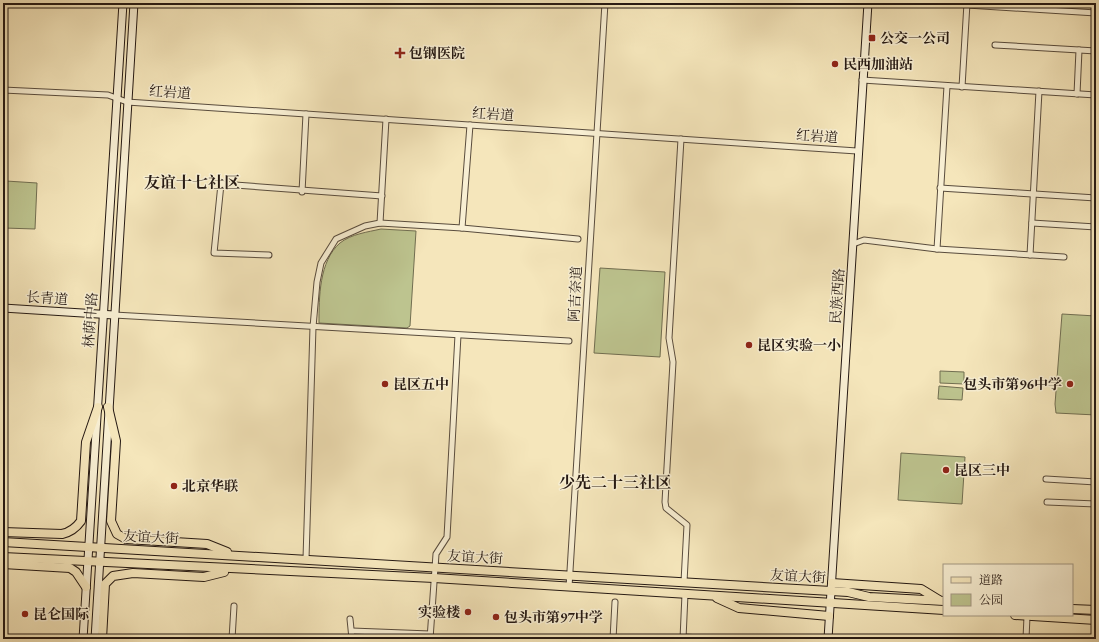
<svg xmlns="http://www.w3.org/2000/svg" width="1099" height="642" viewBox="0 0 1099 642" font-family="'EB Garamond','Noto Serif SC',serif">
<rect width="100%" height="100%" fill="#f5e6bb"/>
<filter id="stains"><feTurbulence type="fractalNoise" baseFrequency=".005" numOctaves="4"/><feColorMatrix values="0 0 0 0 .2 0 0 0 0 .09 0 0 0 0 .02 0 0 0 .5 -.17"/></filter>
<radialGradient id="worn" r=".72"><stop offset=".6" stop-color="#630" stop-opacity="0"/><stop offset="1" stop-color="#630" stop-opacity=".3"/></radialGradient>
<g fill="#bdc48f" stroke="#716e51">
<path d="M6,181L37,183L35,229L4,228Z"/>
<path d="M381,229L416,231L410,326L407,328L319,323C319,298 319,261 340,243C351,234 368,232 381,229Z"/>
<path d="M600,268L665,272L660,357L594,353Z"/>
<path d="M1062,314L1096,316V415L1056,413L1055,404Z"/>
<path d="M940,371L964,372V384L940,383Z"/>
<path d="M939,386L963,388L962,400L938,399Z"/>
<path d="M901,453L965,457L962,504L898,500Z"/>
</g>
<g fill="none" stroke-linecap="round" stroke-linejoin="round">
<g stroke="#594c3d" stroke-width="7">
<g id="street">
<path d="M967,5L1096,13"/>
<path d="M995,45L1096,51"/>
<path d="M862,80L1096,95"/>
<path d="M962,87L967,3"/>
<path d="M3,90L108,95L127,102L857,151"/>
<path d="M1077,94L1079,50"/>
<path d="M681,139L669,338L673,362L665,502L666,508L687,525L684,582"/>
<path d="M940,188L1096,198"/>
<path d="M302,192L306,114"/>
<path d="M380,223L386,119"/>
<path d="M1032,223L1096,227"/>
<path d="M462,228L470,125"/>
<path d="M853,244L864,240L937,249L1064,257"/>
<path d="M937,249L947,86"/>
<path d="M269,255L214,253L221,184L382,196"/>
<path d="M1030,255L1039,91"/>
<path d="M114,315L569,341"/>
<path d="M1046,479L1096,482"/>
<path d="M1047,502L1096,504"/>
<path d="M306,559L313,327L317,282L321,263L336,239L365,226L380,223L462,228L578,239"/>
<path d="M569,587L605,3"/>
<path d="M350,619L352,639"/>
<path d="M352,631L430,634"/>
<path d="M683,637L720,639"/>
<path d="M232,639L234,606"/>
<path d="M430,639L436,554L447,537L458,335"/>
<path d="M613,639L615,602"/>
<path d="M683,639L685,594"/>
<path d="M1026,639L1027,616"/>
</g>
</g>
<g stroke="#251913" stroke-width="9">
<g id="secondary">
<path d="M3,308L114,315"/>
<path d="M83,639L123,3"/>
<path d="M95,639L134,3"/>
<path d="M828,639L868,3"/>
</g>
</g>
<g stroke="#251913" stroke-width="10">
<g id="primary">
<path d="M108,407L116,441L111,521L117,534L126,539L207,544L227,552"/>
<path d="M3,532L62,534C71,532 76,528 81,521L86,442L98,407"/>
<path d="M3,542L831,591L848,592L869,597L944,601"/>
<path d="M3,557L434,578L944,610"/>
<path d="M3,564L70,568L76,572L86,587"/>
<path d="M832,583L921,589L939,600"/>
<path d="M717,598L739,608L829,616"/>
<path d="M1072,609L1096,610"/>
<path d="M1015,615L1096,620"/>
<path d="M102,639L105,584L113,576L133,573L204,577L224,572"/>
</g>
</g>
<use href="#street" stroke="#f8efd3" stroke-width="5"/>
<use href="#secondary" stroke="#f8efd3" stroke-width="7"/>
<use href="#primary" stroke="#f5e6bb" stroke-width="8"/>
</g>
<g fill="#8f2418" stroke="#f8efd3" stroke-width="1.5">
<rect x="868" y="34" width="8" height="8" rx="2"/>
<path d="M398 47h4v4h4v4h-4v4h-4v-4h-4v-4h4z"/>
<circle cx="835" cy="64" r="4"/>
<circle cx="749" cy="345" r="4"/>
<circle cx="385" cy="384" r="4"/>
<circle cx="1070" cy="384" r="4"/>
<circle cx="946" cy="470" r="4"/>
<circle cx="174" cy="486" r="4"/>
<circle cx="468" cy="612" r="4"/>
<circle cx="25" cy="614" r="4"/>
<circle cx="496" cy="617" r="4"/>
</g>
<g text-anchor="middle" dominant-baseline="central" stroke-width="3" stroke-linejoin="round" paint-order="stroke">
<g font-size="14" font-weight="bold" fill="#251913" stroke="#f8efd3" text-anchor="start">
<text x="880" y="38">公交一公司</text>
<text x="409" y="53">包钢医院</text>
<text x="843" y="64">民西加油站</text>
<text x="757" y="345">昆区实验一小</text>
<text x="393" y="384">昆区五中</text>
<text x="1062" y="384" text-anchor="end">包头市第96中学</text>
<text x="954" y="470">昆区三中</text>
<text x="182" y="486">北京华联</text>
<text x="460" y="612" text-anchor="end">实验楼</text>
<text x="33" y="614">昆仑国际</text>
<text x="504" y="617">包头市第97中学</text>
</g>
<g font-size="14" fill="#251913" stroke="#f8efd3">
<text transform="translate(170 92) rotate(4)">红岩道</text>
<text transform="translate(493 114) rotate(4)">红岩道</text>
<text transform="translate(817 136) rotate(4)">红岩道</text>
<text transform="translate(575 294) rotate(-87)">阿吉奈道</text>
<text transform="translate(837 296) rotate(-86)">民族西路</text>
<text transform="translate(47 298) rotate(4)">长青道</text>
<text transform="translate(90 320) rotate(-86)">林荫中路</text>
<text transform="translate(151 537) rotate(3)">友谊大街</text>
<text transform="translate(475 557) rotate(3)">友谊大街</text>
<text transform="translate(798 576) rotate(3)">友谊大街</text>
</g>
<g font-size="16" font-weight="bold" fill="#251913" stroke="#f8efd3">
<text x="192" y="182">友谊十七社区</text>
<text x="615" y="482">少先二十三社区</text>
</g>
</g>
<rect width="1099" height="642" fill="none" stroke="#f5e6bb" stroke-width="16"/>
<rect x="4" y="4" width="1091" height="634" fill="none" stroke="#251913" stroke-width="2"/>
<rect x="8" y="8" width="1083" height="626" fill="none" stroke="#251913"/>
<rect x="943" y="564" width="130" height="52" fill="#f8efd3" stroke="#a49986"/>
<rect x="951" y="577" width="20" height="6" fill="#f5e6bb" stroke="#a49986"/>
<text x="979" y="584" font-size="12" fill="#251913">道路</text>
<rect x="951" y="594" width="20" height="12" fill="#bdc48f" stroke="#a49986"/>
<text x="979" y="604" font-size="12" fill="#251913">公园</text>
<rect width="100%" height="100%" filter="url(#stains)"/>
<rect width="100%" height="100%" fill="url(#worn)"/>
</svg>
